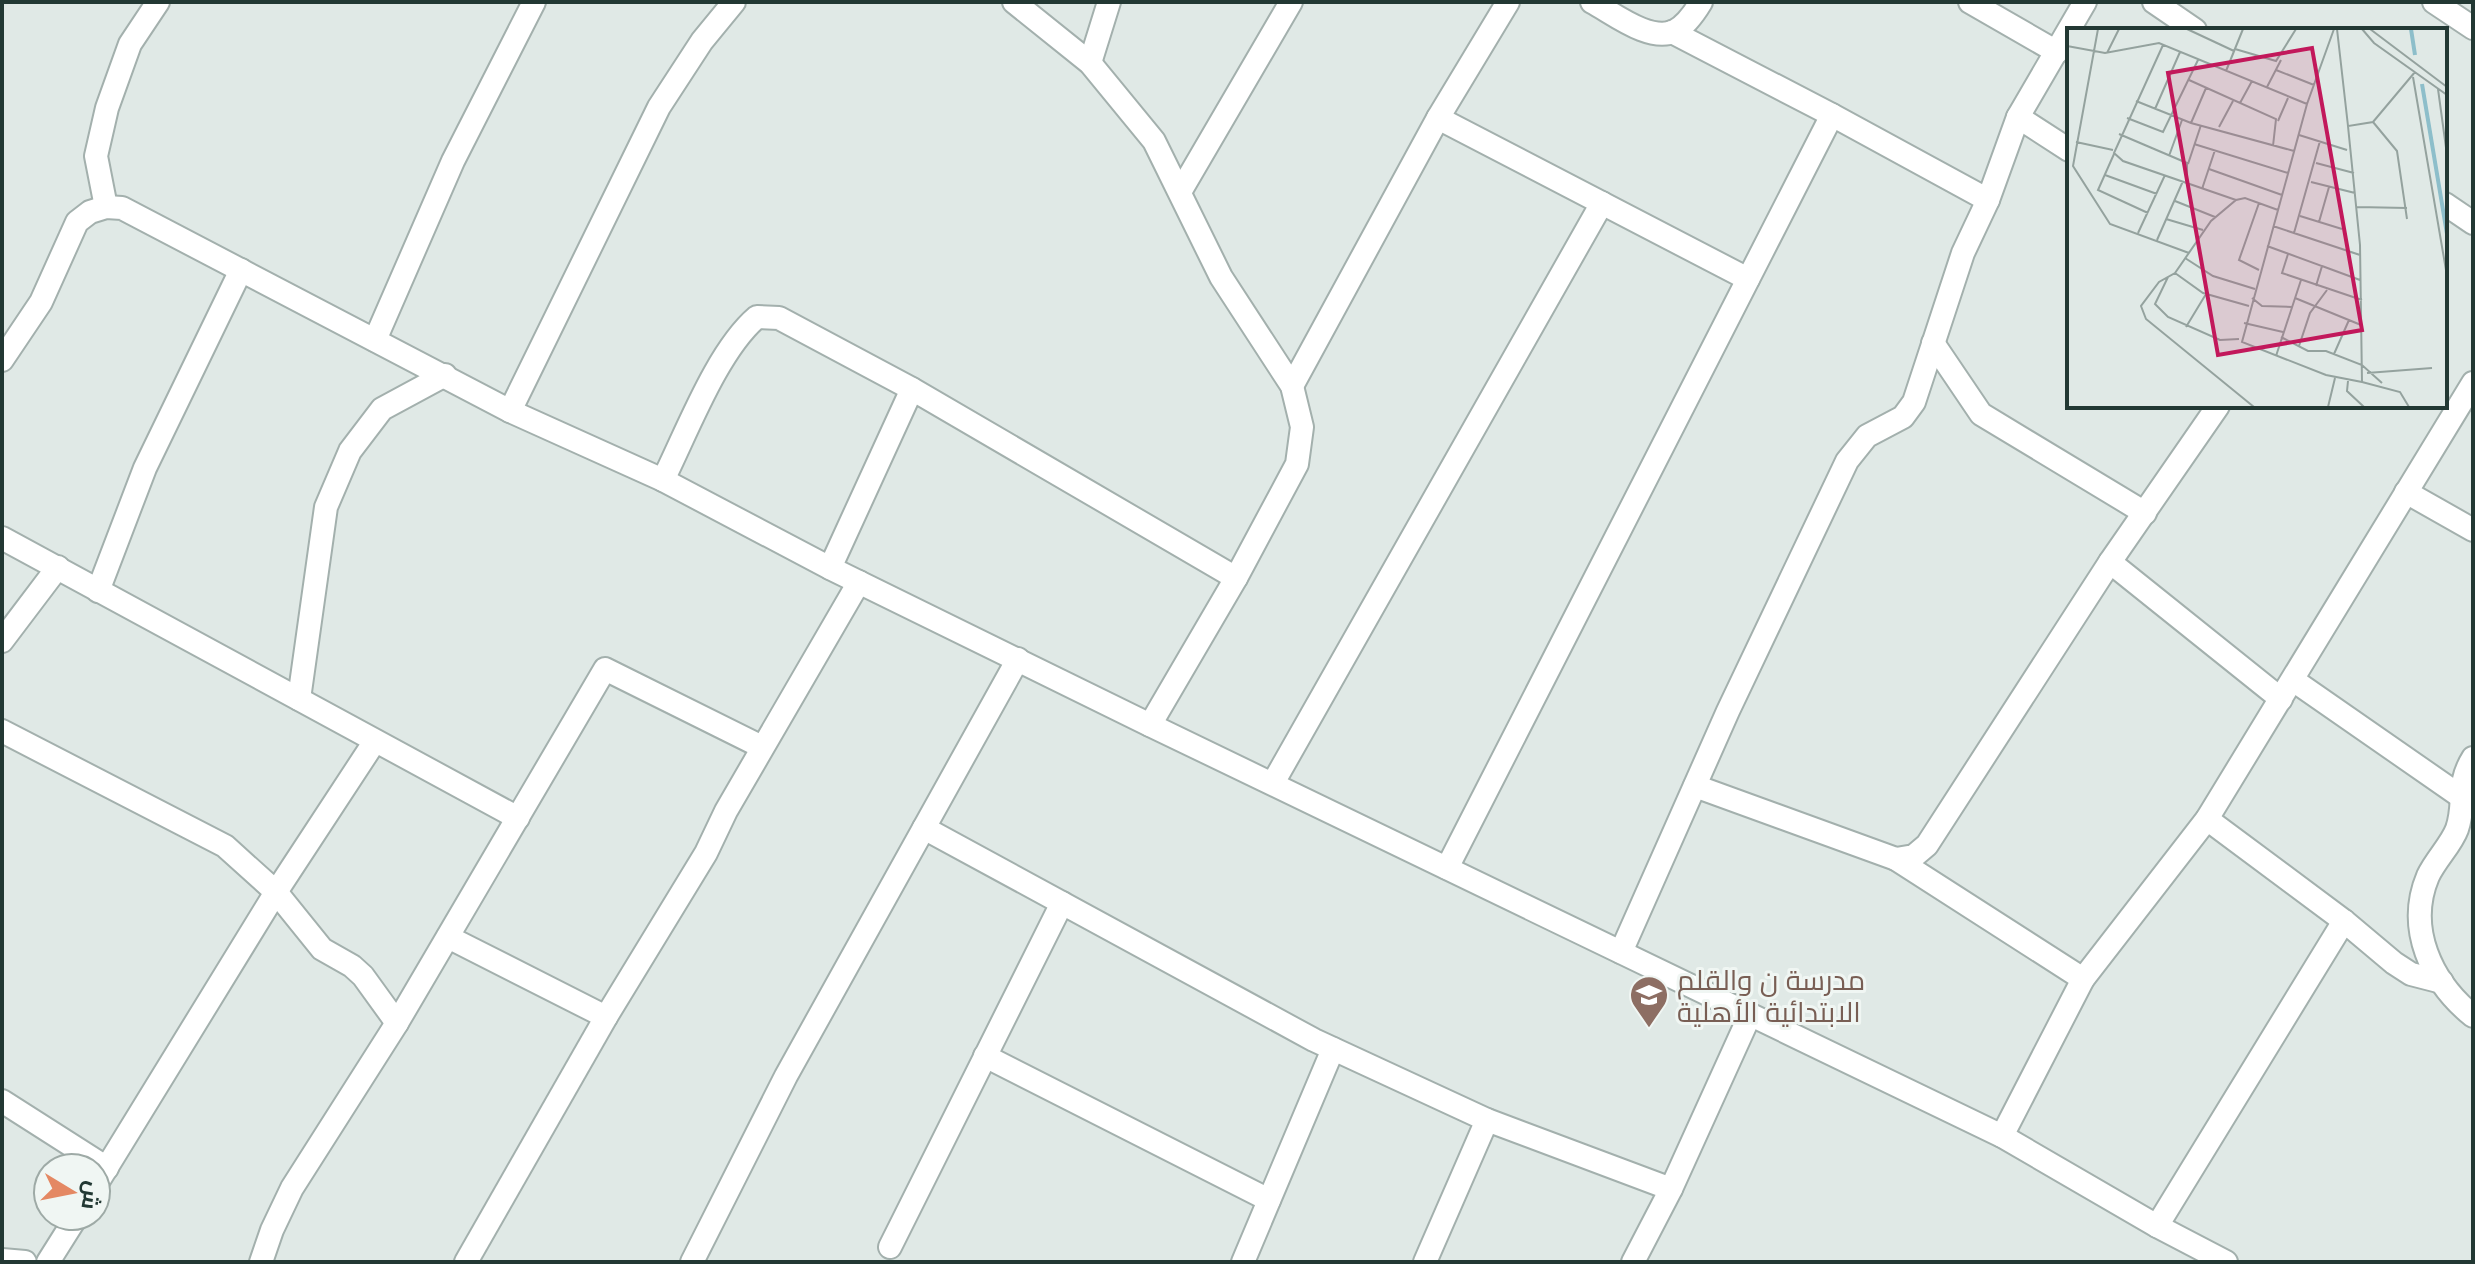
<svg xmlns="http://www.w3.org/2000/svg" width="2475" height="1264" viewBox="0 0 2475 1264" font-family="'Open Sans',Cairo,sans-serif">
<rect width="100%" height="100%" fill="#e0e9e6"/>
<g fill="none" stroke-linecap="round" stroke-linejoin="round">
<g stroke="#a3b0ad" stroke-width="26">
<g id="minor">
<path d="M1014,2L1090,63L1154,141L1221,277L1292,386L1302,427L1297,464L1236,578L1150,725"/>
<path d="M1592,2C1613,13 1650,43 1675,31C1686,25 1695,12 1701,2"/>
<path d="M1970,2L2057,52"/>
<path d="M2154,2L2195,30"/>
<path d="M2434,2L2473,28"/>
<path d="M1672,32L1832,115L1988,200"/>
<path d="M1090,63L1109,2"/>
<path d="M2018,117L2069,150"/>
<path d="M1438,118L1748,279"/>
<path d="M1180,192L1291,2"/>
<path d="M2445,204L2473,223"/>
<path d="M106,207L96,156L107,108L130,44L158,2"/>
<path d="M375,340L453,161L534,2"/>
<path d="M1933,343L1981,414L2145,513"/>
<path d="M2,360L41,302L77,222L90,212L106,207L122,208L510,411L663,480L830,568L1150,725L2002,1136L2157,1226L2226,1262"/>
<path d="M1292,386L1438,118L1508,2"/>
<path d="M510,411L659,107L702,41L734,2"/>
<path d="M663,480C687,432 717,351 757,317L779,318L912,389L1236,578"/>
<path d="M2406,492L2473,530"/>
<path d="M2,538L518,818"/>
<path d="M2110,562L2281,699"/>
<path d="M830,568L912,389"/>
<path d="M98,591L145,468L241,270"/>
<path d="M2,641L58,567"/>
<path d="M2293,680L2460,796"/>
<path d="M299,699L326,507L350,451L382,409L445,375"/>
<path d="M2,731L225,846L276,892L322,949L352,966L363,976L397,1023"/>
<path d="M2473,758C2456,785 2466,804 2457,829C2451,845 2436,859 2428,876C2406,928 2431,982 2473,1016"/>
<path d="M1273,783L1602,203"/>
<path d="M1695,786L1896,859L1914,856L1927,845L2110,562L2218,406"/>
<path d="M2207,819L2344,921L2394,963L2411,974L2442,982"/>
<path d="M924,828L1314,1040L1487,1120L1671,1189"/>
<path d="M1896,859L2083,979"/>
<path d="M1447,868L1832,115"/>
<path d="M448,937L606,1017L706,853L726,811L859,582"/>
<path d="M1621,952L1728,711L1847,461L1867,436L1903,417L1914,402L1963,253L1988,200L2018,117L2085,2"/>
<path d="M985,1056L1269,1200"/>
<path d="M2,1101L107,1168"/>
<path d="M2002,1136L2083,979L2207,819L2473,383"/>
<path d="M96,1185L276,892L375,741"/>
<path d="M2157,1226L2344,921"/>
<path d="M890,1247L1062,903"/>
<path d="M2,1260L25,1262"/>
<path d="M48,1262L77,1216"/>
<path d="M261,1262L272,1230L292,1188L397,1023L605,669L762,747"/>
<path d="M466,1262L606,1017"/>
<path d="M692,1262L786,1076L1018,659"/>
<path d="M1243,1262L1333,1049"/>
<path d="M1425,1262L1487,1120"/>
<path d="M1633,1262L1671,1189L1750,1015"/>
</g>
</g>
<use href="#minor" stroke="#fff" stroke-width="22"/>
</g>
<defs>
<g id="school-pin" transform="scale(2)"><path d="M0 17L-7.5 6A9.5 9.5 0 1 1 7.5 6Z" fill="#8d6e63" stroke="#f0f6f3"/><path d="M0-5L7-2L0 1L-7-2ZM-4 1L0 2.5L4 1V4Q0 6-4 4Z" fill="#fff"/></g>
</defs>
<g fill-rule="evenodd">
<use href="#school-pin" x="1649" y="995"/>
</g>
<g text-anchor="middle" dominant-baseline="central" stroke-width="6" stroke-linejoin="round" paint-order="stroke">
<g font-size="28" fill="#785e54" stroke="#f0f6f3" text-anchor="start">
<text x="1677" y="979">مدرسة ن والقلم<tspan x="1677" dy="32">الابتدائية الأهلية</tspan></text>
</g>
</g>
<g transform="translate(2067 28)">
<rect width="380" height="380" fill="#e0e9e6"/>
<path fill="none" stroke="#8dbeca" stroke-width="4" d="M344,1L348,27M355,56L380,206"/>
<path fill="none" stroke="#94a29e" stroke-width="2" d="M31,1L6,138L43,196L122,225M120,1L167,23M267,1L240,76L175,314L259,347L295,354L293,217L281,98L306,94L348,44M270,1L281,98M295,1L307,15L380,67M303,1L380,59M96,17L47,125L56,133L169,172M0,18L38,25L92,15L240,76M168,21L209,33L229,1M40,25L52,1M209,42L247,57M159,43L176,1M346,49L380,248M122,52L209,91L206,118M200,59L214,32M371,61L380,127M69,73L124,95L227,123M173,75L185,53M88,81L113,24M60,90L96,104L131,32M211,93L221,70M306,94L330,123L340,191M124,95L139,60M152,99L166,73M52,106L120,135V155M232,107L280,122M9,114L46,122M127,116L221,145M47,126L31,162L81,185M102,128L115,92M249,135L287,145M121,136L134,97M142,141L215,167M38,147L90,166M244,154L288,165M135,161L148,122M108,173L148,189M192,175L172,232L192,242M290,179L340,180M233,188L275,201M99,191L136,202M252,194L262,159M206,198L293,227M71,205L98,147M227,205L253,113M90,212L116,153M200,218L255,238L249,258M221,226L215,245L295,272M118,230L146,248L188,261M255,238L293,252M108,245L136,265L182,278M101,249L88,276L101,289L153,312L172,311M185,270L195,278L225,279M228,270L294,297M177,295L216,304M119,299L139,266M214,309L241,323H259L295,337L315,355M232,318L243,285L260,262M267,326L282,292M209,328L234,252M300,345L365,340M281,353L280,363L297,379M295,354L333,364L342,379M187,379L79,291L74,278L92,254L108,245L144,193L169,172L178,170L211,182M261,379L268,350"/>
<path fill="#c2185b" fill-opacity="0.15" stroke="#c2185b" stroke-width="4" d="M245,20L295,302L151,327L101,45Z"/>
<rect width="380" height="380" fill="none" stroke="#223833" stroke-width="4"/>
</g>
<rect width="2475" height="1264" fill="none" stroke="#223833" stroke-width="8"/>
<g transform="translate(72 1192) rotate(100)"><circle r="38" fill="#f0f6f3" stroke="#9eaaa6" stroke-width="2"/>
<path d="M0-6L14 30L0 20L-14 30Z" fill="#e48863"/>
<text y="-12" font-size="22" font-weight="bold" text-anchor="middle" fill="#223833">ش</text>
</g>
</svg>
